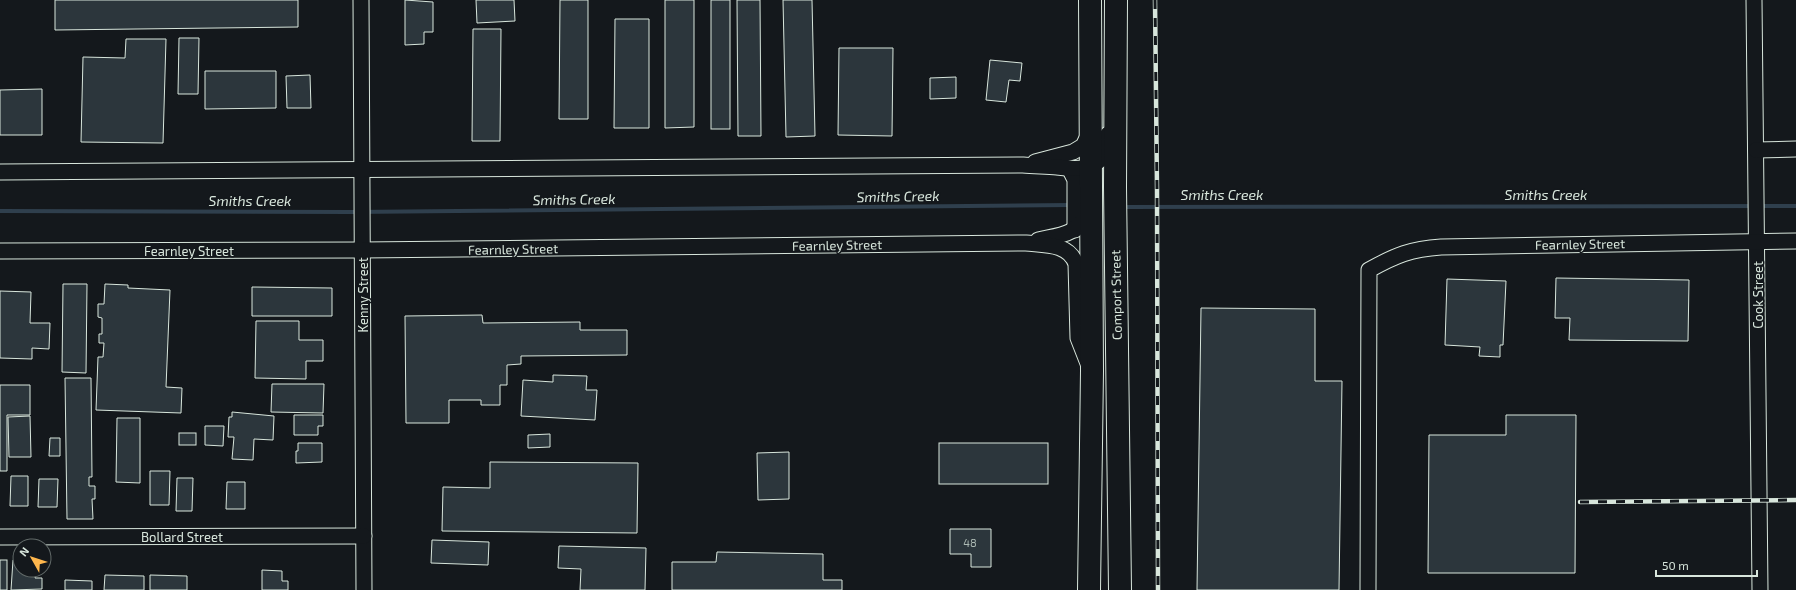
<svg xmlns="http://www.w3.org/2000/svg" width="1796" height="590" viewBox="0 0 1796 590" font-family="'Exo 2',sans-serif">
<rect width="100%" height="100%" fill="#14181c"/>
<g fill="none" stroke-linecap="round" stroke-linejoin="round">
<g stroke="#2f3f4d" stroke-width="4">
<path d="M1122,207L1796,206"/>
<path d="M0,211L352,212L1072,205"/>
</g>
</g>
<g fill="#2c363c" stroke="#d8e6dc">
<path d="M55,0H298V27L55,30Z"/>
<path d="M405,0L433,2V32H424V44L405,45Z"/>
<path d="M476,0H514L515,21L477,23Z"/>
<path d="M560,0H588V119H559Z"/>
<path d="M665,0H694V127L665,128Z"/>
<rect x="711" y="0" width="19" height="129"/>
<path d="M737,0H760L761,136H738Z"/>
<path d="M783,0H812L815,136L786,137Z"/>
<path d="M615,19H649V128H614Z"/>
<path d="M473,29H501L500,141H472Z"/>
<path d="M179,38H199L198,94H178Z"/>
<path d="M126,39H166L163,143L81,142L83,57L125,58Z"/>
<path d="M839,48H893L892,136L838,135Z"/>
<path d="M990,60L1022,63L1020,81L1009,80L1006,102L986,100Z"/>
<path d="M205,71H276V108L205,109Z"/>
<path d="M310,75L311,108H287L286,76Z"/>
<path d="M956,77V98L930,99V78Z"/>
<path d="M42,89V135H0V90Z"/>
<path d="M1556,278L1689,280L1688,341L1569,340L1570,318H1555Z"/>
<path d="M1447,279L1506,281L1503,345H1500V357L1479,356L1480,347L1445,345Z"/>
<path d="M63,284H87L86,373L62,372Z"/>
<path d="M105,284L128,285V288L170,290L166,387L182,388L181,413L96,410L98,357H103L104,343H99V334H102V318L98,317V304H104Z"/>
<path d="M252,287L332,288V316H252Z"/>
<path d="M0,291L31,292L30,323H50L49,349L32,348V359L0,358Z"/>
<path d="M1201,308L1315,309V381H1342L1339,590H1197Z"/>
<path d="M482,315L483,323L580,322V330H627V355L521,356V364L507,365V385H500V405H481V400H449V423H406L405,316Z"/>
<path d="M256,321H299V340H323V361H306V379L255,378Z"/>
<path d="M553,375L587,376L586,390H597L595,420L521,416L523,380L553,382Z"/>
<path d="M65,378H91L92,477H89V486H95V499H92L93,519H67Z"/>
<path d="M272,384H324L323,413L271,412Z"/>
<path d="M0,385H30V415H7V471H0Z"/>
<path d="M232,412L274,416L273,440L254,439L253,460L232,459L234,437H228L229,417H232Z"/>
<path d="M294,415H323V426H318V435H294Z"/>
<path d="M1506,415H1576L1575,573H1428L1429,435H1506Z"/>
<path d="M30,416L31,457H9L8,417Z"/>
<path d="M117,418H140V483L116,482Z"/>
<path d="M205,426H224L223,446L205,445Z"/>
<rect x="179" y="433" width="17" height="12"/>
<path d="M550,434V447L528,448V435Z"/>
<path d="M50,438H60V456H49Z"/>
<path d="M298,443H322V462L296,463V451H298Z"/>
<rect x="939" y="443" width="109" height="41"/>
<path d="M789,452V499L758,500L757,453Z"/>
<path d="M490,462L638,463L637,533L442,531L443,487L490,488Z"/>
<path d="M150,471H170L169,505H150Z"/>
<path d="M11,476H28V506H10Z"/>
<path d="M177,478H193L192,511H176Z"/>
<path d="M39,479H58L57,507H38Z"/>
<path d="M227,482H245V509H226Z"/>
<path d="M950,529H991V567H971V554H950Z"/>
<path d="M432,540L489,542L488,565L431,563Z"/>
<path d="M559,546L646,548L645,590H580L581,569L558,568Z"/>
<path d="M717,552L823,554V580H842V590H672V562H716Z"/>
<rect x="0" y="560" width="7" height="30"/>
<path d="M13,560H20V570H36L35,578H42V589L11,590Z"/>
<path d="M262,570L282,571V581H288V590H262Z"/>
<path d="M105,575L144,576V590H104Z"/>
<path d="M150,575L187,576V590H150Z"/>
<path d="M65,580L92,581V590H65Z"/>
</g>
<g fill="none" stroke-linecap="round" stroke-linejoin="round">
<g stroke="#d8e6dc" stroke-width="17">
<g id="minor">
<path d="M361,0L364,590"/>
<path d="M1754,0L1760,590"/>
<path d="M1756,150L1796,149"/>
<path d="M1035,162L1073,152L1083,146L1090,132"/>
<path d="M1070,170L1075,180V230"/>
<path d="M0,172L1023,165C1034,166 1046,166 1057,167C1086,171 1107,169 1108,134"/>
<path d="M1038,240C1066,234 1071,236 1090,213"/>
<path d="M0,251L362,250L1026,243C1044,245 1069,243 1076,264L1078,338L1089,366"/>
<path d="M0,537L364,536"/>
<path d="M1368,590L1369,270C1396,255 1411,249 1441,247L1796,241"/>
</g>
</g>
<g stroke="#d8e6dc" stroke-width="24">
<g id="highway">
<path d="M1116,0L1115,187L1120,590"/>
<path d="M1089,590L1092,371L1090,0"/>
</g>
</g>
<use href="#minor" stroke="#14181c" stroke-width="15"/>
<use href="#highway" stroke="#14181c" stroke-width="22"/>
<g stroke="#d8e6dc" stroke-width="4.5">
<g id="rail">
<path d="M1155,0L1157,188L1158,590"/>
<path d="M1580,502L1796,500"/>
</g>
</g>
<use href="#rail" stroke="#14181c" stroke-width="3" stroke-dasharray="9" stroke-linecap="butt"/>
</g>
<g text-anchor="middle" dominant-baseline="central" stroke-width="3" stroke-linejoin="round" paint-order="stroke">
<g font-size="11" fill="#adbab4">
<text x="970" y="542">48</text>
</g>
<g font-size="13" fill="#d8e6dc" stroke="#14181c">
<text transform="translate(1580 244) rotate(-1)">Fearnley Street</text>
<text transform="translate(837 245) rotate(-1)">Fearnley Street</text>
<text transform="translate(513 249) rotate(-1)">Fearnley Street</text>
<text x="189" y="251">Fearnley Street</text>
<text transform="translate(363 295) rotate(-90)">Kenny Street</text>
<text transform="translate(1116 295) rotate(-91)">Comport Street</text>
<text transform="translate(1758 295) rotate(-90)">Cook Street</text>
<text x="182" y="537">Bollard Street</text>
</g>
<g font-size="14" font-style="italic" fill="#d8e6dc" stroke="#14181c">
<text x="1222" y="194">Smiths Creek</text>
<text x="1546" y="194">Smiths Creek</text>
<text transform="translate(898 196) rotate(-1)">Smiths Creek</text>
<text transform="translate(574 199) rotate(-1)">Smiths Creek</text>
<text x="250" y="200">Smiths Creek</text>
</g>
</g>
<g transform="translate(32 558) rotate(309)"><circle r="19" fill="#14181c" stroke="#626a69"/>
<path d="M0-3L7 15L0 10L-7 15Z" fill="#ffb74d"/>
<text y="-6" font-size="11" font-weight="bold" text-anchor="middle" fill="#d8e6dc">N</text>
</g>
<path d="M1656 570v6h101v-6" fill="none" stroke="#d8e6dc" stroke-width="2"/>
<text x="1662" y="570" font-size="12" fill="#d8e6dc" stroke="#14181c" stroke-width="3" paint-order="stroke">50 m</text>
</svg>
